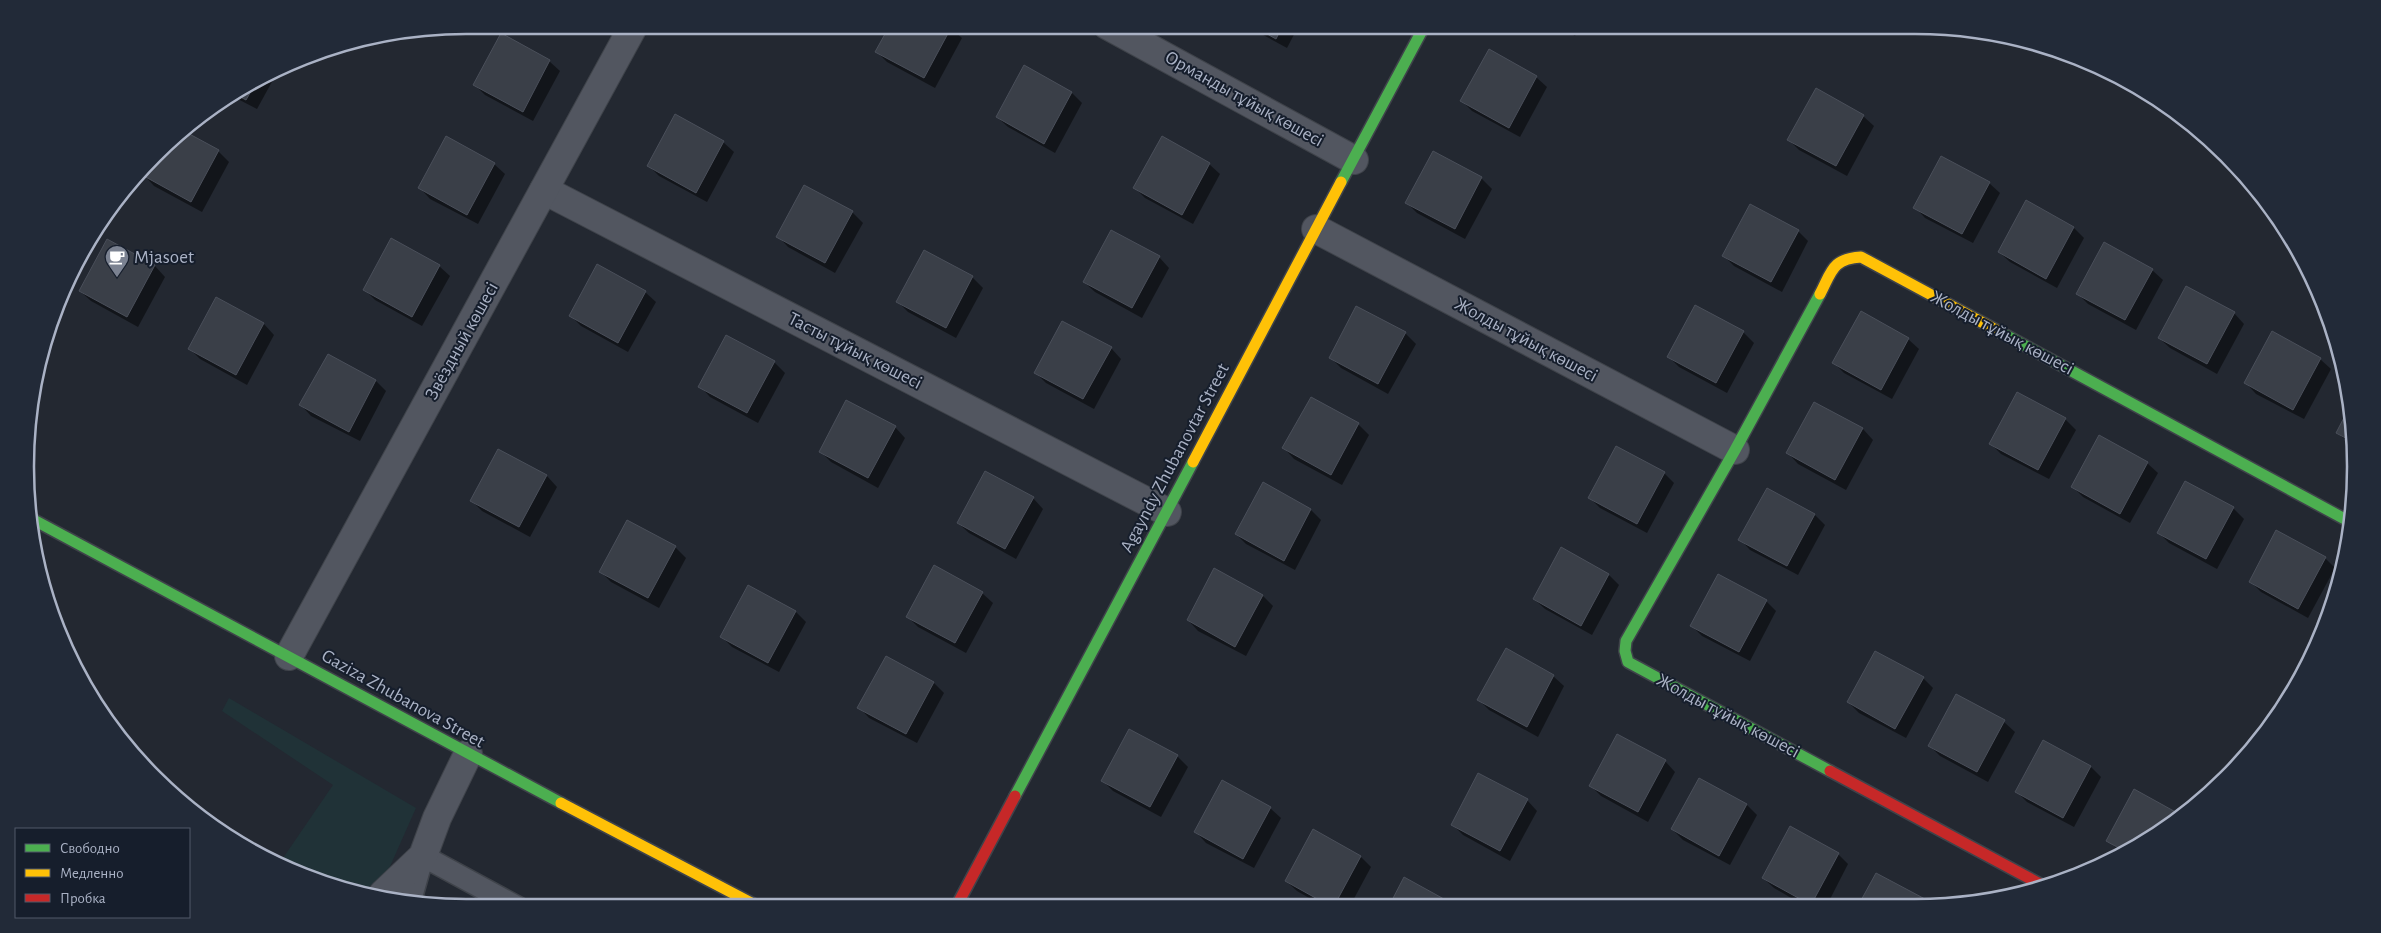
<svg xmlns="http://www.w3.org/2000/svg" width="2381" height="933" viewBox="0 0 2381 933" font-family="'Alegreya Sans',sans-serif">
<rect width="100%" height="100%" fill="#232831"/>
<path fill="#203237" d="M229,698L416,808L388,871L364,891L325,885L281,861L333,785L222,711Z"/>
<g fill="#0007">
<path d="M891,25H947L962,38L935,88L887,62L877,52Z"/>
<path d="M1245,25H1299L1287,48Z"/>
<path d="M1555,25H1581L1575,36Z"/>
<path d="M549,61L560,71L533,121L485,95L475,85Z"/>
<path d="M1024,67L1072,93L1082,103L1055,153L1008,127L997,117Z"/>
<path d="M279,69L257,109L230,95L246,84Z"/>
<path d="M1536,77L1547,87L1520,137L1472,111L1462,101Z"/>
<path d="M1863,116L1874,126L1847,176L1799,150L1789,140Z"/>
<path d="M181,131L218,151L229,162L202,212L154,186L144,175Z"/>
<path d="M723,142L734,152L707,202L659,176L649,166Z"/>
<path d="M1942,158L1989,183L2000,193L1973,243L1925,218L1915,207Z"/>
<path d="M494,164L505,174L478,224L430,199L420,188Z"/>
<path d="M1209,164L1220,174L1193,224L1145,198L1135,188Z"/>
<path d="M1481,178L1492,189L1465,239L1417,213L1407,203Z"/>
<path d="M2026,202L2074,228L2084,238L2057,288L2010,262L1999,252Z"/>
<path d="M852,212L863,223L835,273L788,247L778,236Z"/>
<path d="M1798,231L1808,241L1782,292L1734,266L1723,255Z"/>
<path d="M107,241L155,266L165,277L138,327L91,301L80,291Z"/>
<path d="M925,252L972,277L983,288L956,338L908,312L898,302Z"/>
<path d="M1159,257L1169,268L1142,318L1095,292L1084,282Z"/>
<path d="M439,266L450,276L422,326L375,300L365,290Z"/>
<path d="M2152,270L2163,280L2136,330L2088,304L2078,294Z"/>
<path d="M645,292L656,302L628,352L581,326L571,316Z"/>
<path d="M216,298L264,324L274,335L247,385L200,359L189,348Z"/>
<path d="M1696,307L1743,332L1754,343L1727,393L1679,367L1669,357Z"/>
<path d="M2234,313L2244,324L2217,374L2170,348L2159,338Z"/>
<path d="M1405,333L1416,344L1388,394L1341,368L1331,358Z"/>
<path d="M1908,339L1919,349L1892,399L1844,373L1834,363Z"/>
<path d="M1111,348L1121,359L1094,409L1046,383L1036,373Z"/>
<path d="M2320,359L2331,369L2304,419L2256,394L2246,383Z"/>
<path d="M774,362L785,373L758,423L710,397L700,386Z"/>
<path d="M376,381L386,391L360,441L311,416L301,405Z"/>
<path d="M1311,398L1358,424L1369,435L1342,485L1294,459L1284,448Z"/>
<path d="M1814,404L1863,429L1873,440L1846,490L1798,464L1788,453Z"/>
<path d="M2350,408L2355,437V447L2337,433Z"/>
<path d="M2065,419L2076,430L2049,479L2001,454L1991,444Z"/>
<path d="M895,427L905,438L878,488L831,462L820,451Z"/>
<path d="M498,451L547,476L557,487L530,537L482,511L472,501Z"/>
<path d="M2147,463L2158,473L2130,523L2083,497L2073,487Z"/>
<path d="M1664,473L1674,483L1647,533L1600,508L1589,497Z"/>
<path d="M1263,484L1311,510L1321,520L1295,570L1246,544L1236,534Z"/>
<path d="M1767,489L1815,515L1825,525L1798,575L1750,550L1740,539Z"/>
<path d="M1033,498L1043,509L1016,559L969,533L958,523Z"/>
<path d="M2233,508L2244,519L2217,569L2169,543L2159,533Z"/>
<path d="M628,522L675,547L686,558L659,608L611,582L601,572Z"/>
<path d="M1561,549L1609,575L1619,585L1592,635L1545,609L1534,599Z"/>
<path d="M2325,558L2335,568L2308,618L2261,592L2251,582Z"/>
<path d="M1214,570L1263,596L1273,606L1246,656L1198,631L1188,620Z"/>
<path d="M748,586L796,612L806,622L779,672L732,647L721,636Z"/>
<path d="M982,593L993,603L966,653L918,627L908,617Z"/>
<path d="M1766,601L1776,611L1750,661L1702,636L1691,625Z"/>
<path d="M1506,650L1553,676L1564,686L1538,737L1489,710L1479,700Z"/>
<path d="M886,658L934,683L944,693L917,743L869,718L859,707Z"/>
<path d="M1923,678L1933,688L1906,738L1859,713L1848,702Z"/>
<path d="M1957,696L2004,722L2015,732L1988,782L1940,756L1930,746Z"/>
<path d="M1130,731L1177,756L1188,767L1161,817L1113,791L1103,781Z"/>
<path d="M2043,741L2091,767L2101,777L2074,827L2027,802L2016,791Z"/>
<path d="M1665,761L1675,772L1648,822L1601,796L1590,785Z"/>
<path d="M1699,779L1747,805L1757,815L1730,865L1683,840L1672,829Z"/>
<path d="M1527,800L1537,811L1510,861L1463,835L1452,824Z"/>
<path d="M1270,808L1281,818L1254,868L1206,843L1196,832Z"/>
<path d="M2180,816L2123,854L2107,840Z"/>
<path d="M1313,831L1361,857L1371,867L1350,906H1323L1297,891L1286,881Z"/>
<path d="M1838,854L1848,864L1827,905H1803L1774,888L1763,878Z"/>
<path d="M1877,874L1925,900L1929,904H1861Z"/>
</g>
<g fill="#3a3f48" stroke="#4a4f5a">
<path d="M890,25L952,26L924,78L875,52Z"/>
<path d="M1251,25H1283L1276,39Z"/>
<path d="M501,33L550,60L523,112L473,85Z"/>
<path d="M1489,49L1537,76L1509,128L1460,101Z"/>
<path d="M1024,65L1072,92L1044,144L996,117Z"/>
<path d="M258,79L246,100L233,93L246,84Z"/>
<path d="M1816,88L1864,115L1836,166L1787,140Z"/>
<path d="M675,114L724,141L696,193L647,166Z"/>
<path d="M182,130L219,150L191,202L142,175L176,134Z"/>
<path d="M446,136L495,163L467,215L418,188Z"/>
<path d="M1162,136L1210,163L1182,215L1133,188Z"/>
<path d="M1433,151L1482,177L1455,229L1405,203Z"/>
<path d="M1941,156L1990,182L1962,234L1913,208Z"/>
<path d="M804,185L853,211L825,263L776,237Z"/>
<path d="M2026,200L2074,227L2046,279L1998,252Z"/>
<path d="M1750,204L1799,230L1771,282L1722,256Z"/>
<path d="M1111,230L1160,256L1132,308L1083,282Z"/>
<path d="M391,238L440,265L412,317L363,290Z"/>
<path d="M107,239L155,265L127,317L79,291Z"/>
<path d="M2104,242L2153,269L2125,320L2076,294Z"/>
<path d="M924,250L973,276L946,328L896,302Z"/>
<path d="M597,264L646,291L618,343L569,316Z"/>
<path d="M2186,286L2235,312L2207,364L2158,338Z"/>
<path d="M216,297L264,323L236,375L188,349Z"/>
<path d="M1695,305L1744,331L1716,383L1667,357Z"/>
<path d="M1356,306L1406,332L1378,384L1329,358Z"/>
<path d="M1861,311L1909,338L1881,390L1832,363Z"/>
<path d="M1062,321L1112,347L1083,399L1034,373Z"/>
<path d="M2272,331L2321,358L2293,410L2244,383Z"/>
<path d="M726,335L775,361L747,413L698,387Z"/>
<path d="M328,354L376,380L349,432L299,405Z"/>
<path d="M2017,392L2066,418L2038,470L1989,444Z"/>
<path d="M1311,397L1359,423L1331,475L1282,448Z"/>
<path d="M846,400L896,426L868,478L819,452Z"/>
<path d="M1814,402L1863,428L1835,480L1786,453Z"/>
<path d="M2350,406L2355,437V443L2336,433Z"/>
<path d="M2099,435L2148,462L2120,514L2071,487Z"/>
<path d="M1616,446L1665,472L1637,524L1588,498Z"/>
<path d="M498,449L547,475L519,527L470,501Z"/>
<path d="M985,471L1034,497L1005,549L957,523Z"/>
<path d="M2185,481L2234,507L2206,559L2157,533Z"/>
<path d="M1263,482L1311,509L1284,561L1235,534Z"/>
<path d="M1767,488L1815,514L1787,566L1738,540Z"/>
<path d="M627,520L676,546L648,598L599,572Z"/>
<path d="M2276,530L2326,557L2298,609L2249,582Z"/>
<path d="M1561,547L1609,574L1581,626L1533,599Z"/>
<path d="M934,565L983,592L955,643L906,617Z"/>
<path d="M1214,568L1263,595L1235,647L1187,620Z"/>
<path d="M1718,574L1767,600L1739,652L1690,626Z"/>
<path d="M748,585L796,611L768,663L720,637Z"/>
<path d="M1506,648L1554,675L1527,727L1477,700Z"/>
<path d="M1875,651L1924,677L1895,729L1847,702Z"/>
<path d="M886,656L934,682L906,734L857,708Z"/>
<path d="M1956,694L2005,720L1977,772L1928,746Z"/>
<path d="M1129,729L1178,755L1150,807L1101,781Z"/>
<path d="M1617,734L1666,760L1638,812L1589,786Z"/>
<path d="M2043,740L2091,766L2063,818L2015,792Z"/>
<path d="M1478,773L1528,799L1500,851L1451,825Z"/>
<path d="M1699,778L1747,804L1719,856L1671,829Z"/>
<path d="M1222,780L1271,807L1243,859L1194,832Z"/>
<path d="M2134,789L2181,815L2126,852L2106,841Z"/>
<path d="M1790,826L1839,853L1811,905L1762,878Z"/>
<path d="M1313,829L1361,856L1334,906H1330L1285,881Z"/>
<path d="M1876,873L1925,899L1922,904H1859Z"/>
<path d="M1404,877L1453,904L1452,906H1389Z"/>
</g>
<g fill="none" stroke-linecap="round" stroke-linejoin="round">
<g stroke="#3f434a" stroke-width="24">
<path id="lane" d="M411,899L423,856L519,908"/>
</g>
<g stroke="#3f434a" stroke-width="30">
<g id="street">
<path d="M1107,25L1354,160"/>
<path d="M544,190L1167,512"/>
<path d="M1316,229L1735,450"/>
<path d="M289,656L634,25"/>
<path d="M383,894L423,856L437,818L468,754"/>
</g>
</g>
<g stroke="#3f434a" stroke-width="14">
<g id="fast">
<path d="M1341,182L1425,25"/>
<path d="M1820,294L1735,450L1626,641L1625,651L1628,662L1830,771"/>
<path d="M1998,331L2352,523"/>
<path d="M32,519L561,803"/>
<path d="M1015,796L1193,462"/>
</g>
</g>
<g stroke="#3f434a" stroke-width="14">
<g id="slow">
<path d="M1820,294C1832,271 1832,259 1861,257L1998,331"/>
<path d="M1193,462L1341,182"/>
<path d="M561,803L759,907"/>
</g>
</g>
<g stroke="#3f434a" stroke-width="14">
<g id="jam">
<path d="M1830,771L2040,884"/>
<path d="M956,907L1015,796"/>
</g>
</g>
<use href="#lane" stroke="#525660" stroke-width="21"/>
<use href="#street" stroke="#525660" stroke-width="28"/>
<use href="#fast" stroke="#4caf50" stroke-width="11"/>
<use href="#slow" stroke="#ffc107" stroke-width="11"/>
<use href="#jam" stroke="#c62828" stroke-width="11"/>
</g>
<defs>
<g id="cafe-pin" transform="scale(1.25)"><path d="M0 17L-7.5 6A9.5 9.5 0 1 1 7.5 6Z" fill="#7b8291" stroke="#161e2c"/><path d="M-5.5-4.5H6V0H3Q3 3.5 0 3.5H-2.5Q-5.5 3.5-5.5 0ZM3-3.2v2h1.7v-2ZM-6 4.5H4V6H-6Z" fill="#fff"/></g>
</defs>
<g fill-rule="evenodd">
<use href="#cafe-pin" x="117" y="257"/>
</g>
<g text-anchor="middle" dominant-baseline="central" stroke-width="4" stroke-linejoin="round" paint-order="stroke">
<g font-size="19" fill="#aab2c5" stroke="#161e2c">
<text transform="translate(1244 99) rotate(29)">Орманды тұйық көшесі</text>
<text transform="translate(2002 333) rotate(28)">Жолды тұйық көшесі</text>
<text transform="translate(1526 340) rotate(28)">Жолды тұйық көшесі</text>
<text transform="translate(462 341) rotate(-61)">Звёздный көшесі</text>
<text transform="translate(855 351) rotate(27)">Тасты тұйық көшесі</text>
<text transform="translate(1175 458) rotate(-62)">Agayndy Zhubanovtar Street</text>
<text transform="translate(403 699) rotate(29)">Gaziza Zhubanova Street</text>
<text transform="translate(1728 716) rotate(28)">Жолды тұйық көшесі</text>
</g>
<g font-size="19" fill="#aab2c5" stroke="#161e2c" text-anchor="start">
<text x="134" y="257">Mjasoet</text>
</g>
</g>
<path d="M0 0H2381V933H0ZM466 34H1915A432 432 0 0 1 2347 466V467A432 432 0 0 1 1915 899H466A432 432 0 0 1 34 467V466A432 432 0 0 1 466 34Z" fill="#222a38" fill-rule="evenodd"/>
<path fill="none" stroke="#aab2c5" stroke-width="2.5" d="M466 34H1915A432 432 0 0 1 2347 466V467A432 432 0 0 1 1915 899H466A432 432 0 0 1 34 467V466A432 432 0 0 1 466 34Z"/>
<rect x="15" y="828" width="175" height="90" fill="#161e2c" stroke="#515969"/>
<rect x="25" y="844" width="25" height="8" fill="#4caf50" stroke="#515969"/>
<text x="60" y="853" font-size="15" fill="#aab2c5">Свободно</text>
<rect x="25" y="869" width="25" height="8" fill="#ffc107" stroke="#515969"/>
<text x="60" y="878" font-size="15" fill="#aab2c5">Медленно</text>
<rect x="25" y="894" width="25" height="8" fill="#c62828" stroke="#515969"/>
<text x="60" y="903" font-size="15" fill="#aab2c5">Пробка</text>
</svg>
